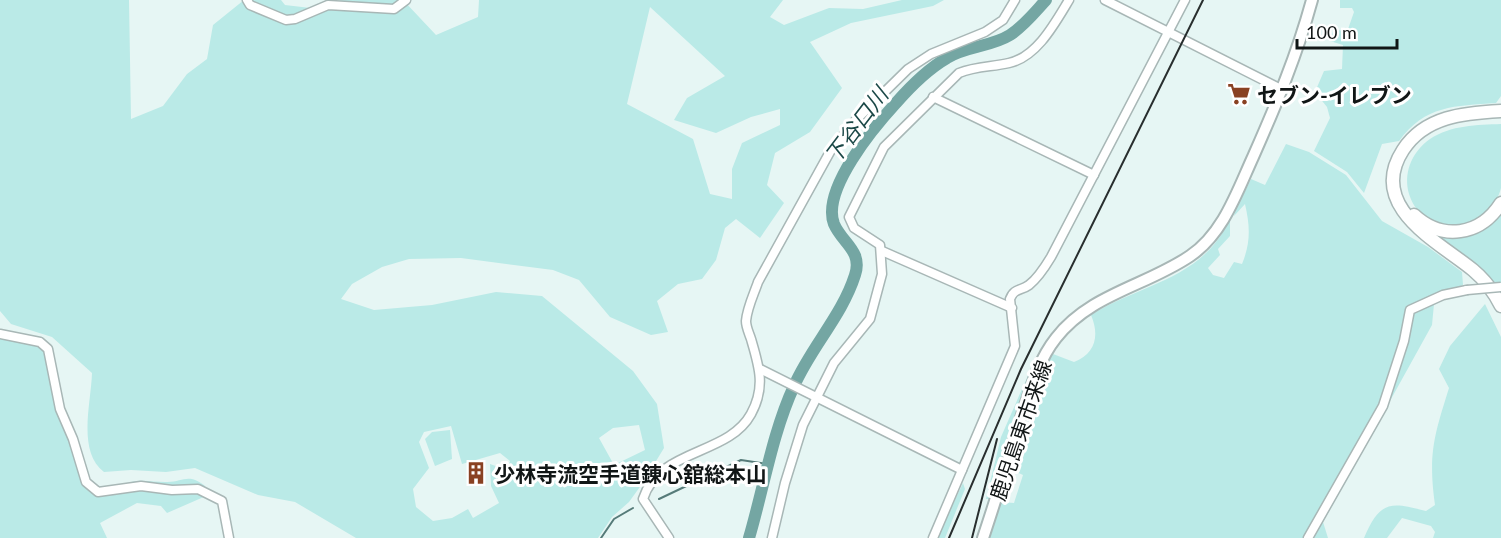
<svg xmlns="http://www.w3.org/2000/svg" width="1501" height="538" viewBox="0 0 1501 538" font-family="Lato,'Noto Sans JP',sans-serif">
<rect width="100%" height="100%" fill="#e6f6f4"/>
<g fill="#baeae7" fill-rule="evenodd">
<path d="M0,0H129L131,119L163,106L187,74L207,59L213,25L244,0H281L285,5L319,9L341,0H403L436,35L478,17L479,0H783L770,17L784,25L829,8L863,9L902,0H944L933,6L851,23L810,42L842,88L810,132L775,153L767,185L784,203L760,238L736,219L725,228L716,260L702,279L678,284L657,301L668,332L651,335L610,317L579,280L553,270L461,258L409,259L382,267L352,284L341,299L374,310L432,305L496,292L542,296L633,371L657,404L664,448L642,484L629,502L612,517L598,538H356L295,502L258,495L195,468L166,472L131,470L104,472C77,451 91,404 92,373L52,337L11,324L0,311ZM650,7L725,76L687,98L674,120L716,133L751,117L780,109V125L742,143L732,169V199L710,194L693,139L627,104ZM639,425L645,450L614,465L599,438L613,428ZM451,426L462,464L500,453L510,461L507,470L490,464L491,486L499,503L473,518L468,509L452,518L433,521L416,507L413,489L429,468L419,442L424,432Z"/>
<path d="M1340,0H1501V96L1496,103C1455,106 1425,105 1399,141L1382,144L1364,193L1347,172L1314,151L1330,118L1327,107L1315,92L1324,71L1342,69L1343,45L1330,41L1334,29L1347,32L1354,12L1352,8H1340Z"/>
<path d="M1501,124C1501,144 1501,169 1501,188C1497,204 1484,219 1468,223C1413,239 1384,172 1430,139C1451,125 1477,125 1501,124Z"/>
<path d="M1286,144L1309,152L1346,175L1382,221L1428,247L1462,272L1463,285L1434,304L1432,325L1323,522L1328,538H990L1001,502L1014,503L1023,475L1012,470L1047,361L1053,354L1074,362C1095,354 1100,336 1091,315C1142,283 1202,280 1230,219V236L1218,249L1220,255L1208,268L1213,275L1224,278L1234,262L1242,264C1251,242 1250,226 1245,204L1234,216L1235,212L1251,179L1265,185Z"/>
<path d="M1501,209V298L1422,225L1447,235Z"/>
<path d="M1485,304L1501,337V538H1433L1435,532L1431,526L1402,518L1387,538H1364C1380,500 1391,502 1426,511L1435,505C1428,454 1434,436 1449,388L1439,369L1450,346Z"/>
<path d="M0,330L40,344L49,358L57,389L84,458L82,472C86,476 90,483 95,485C107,491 125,482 137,481C146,480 156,482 165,482C183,483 187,472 205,486L206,496L167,513L161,506L137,503L100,523L107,538H0Z"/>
<path d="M1033,364L989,499H986L1001,437Z"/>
<path d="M450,430L452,459L435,466L425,439L432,432Z"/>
<path d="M963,483L965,489L945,538H937Z"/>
</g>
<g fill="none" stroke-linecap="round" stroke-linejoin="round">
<g stroke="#567b79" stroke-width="2">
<path d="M659,499L741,460L767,464"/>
<path d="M601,538L614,519L633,508"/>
</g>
<path stroke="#74a6a3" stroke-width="12" d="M749,538C764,487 772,434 794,386C811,347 842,316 855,275C863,251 842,243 834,224C821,190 874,127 896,103C910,87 928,69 947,58C966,46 991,47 1010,35C1024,26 1035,12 1046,0"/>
<g stroke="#a8b7b6" stroke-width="11">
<g id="minor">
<path d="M247,0L250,5L286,20L295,19L328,5L394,9L406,0"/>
<path d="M1105,0L1283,90"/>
<path d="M933,97L1094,175"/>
<path d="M882,251L1012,308"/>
<path d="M0,334L40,342L48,349L60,409L73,439L86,482L98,492L141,486L172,490L198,489L222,501L229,538"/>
<path d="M760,369L962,470"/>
<path d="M669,538L643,499C659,448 728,456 751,414C766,387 759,366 751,339C749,333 746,327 746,321C747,308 754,294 758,282L831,150L855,121L908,69L931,54L985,32L1003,20L1015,0"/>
<path d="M772,538L785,483L803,425L834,363L870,319L882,274L880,245L854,228L849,217L884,147L959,73C976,66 992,67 1009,63C1037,57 1055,23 1069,0"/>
<path d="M933,538L1015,346L1010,299C1014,288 1021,291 1029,285C1038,278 1045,267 1051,257L1185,0"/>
<path d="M1308,538L1383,406L1404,341L1410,310L1443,295L1467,290"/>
</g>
</g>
<g stroke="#a8b7b6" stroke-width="14">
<path id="major" d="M983,538C996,499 1008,460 1020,421C1030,392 1037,362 1056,338C1090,294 1146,286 1190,256C1223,234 1237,192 1253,157C1276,105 1297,55 1312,0"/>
</g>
<g stroke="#a8b7b6" stroke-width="15">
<g id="highway">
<path d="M1501,111C1464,113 1425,116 1403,150C1366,207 1439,242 1473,270C1485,280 1494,292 1501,306"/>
<path d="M1414,215C1442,241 1480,236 1501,203"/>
</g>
</g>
<use href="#minor" stroke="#fff" stroke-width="8"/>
<use href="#major" stroke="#fff" stroke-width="10"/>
<use href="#highway" stroke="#fff" stroke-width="12"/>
<g stroke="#282e2e" stroke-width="2">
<path d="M949,538L1021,369L1203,0"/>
<path d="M972,538L997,439"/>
</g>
<g stroke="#a8b7b6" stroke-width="11" stroke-linecap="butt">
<path id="minor-bridge" d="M1467,290L1501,287"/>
</g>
<use href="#minor-bridge" stroke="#fff" stroke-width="8"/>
</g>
<defs>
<g id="supermarket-bare" transform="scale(1.8)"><path d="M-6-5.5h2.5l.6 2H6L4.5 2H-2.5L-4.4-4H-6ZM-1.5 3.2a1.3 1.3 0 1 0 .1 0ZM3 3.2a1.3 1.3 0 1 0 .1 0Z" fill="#894122" stroke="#fff" stroke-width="2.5" paint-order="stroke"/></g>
<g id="building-bare" transform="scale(1.8)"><path d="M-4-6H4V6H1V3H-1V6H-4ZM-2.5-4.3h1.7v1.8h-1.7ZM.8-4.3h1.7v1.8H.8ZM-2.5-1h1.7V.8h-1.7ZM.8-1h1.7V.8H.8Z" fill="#894122" stroke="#fff" stroke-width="2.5" paint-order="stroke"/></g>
</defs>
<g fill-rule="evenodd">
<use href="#supermarket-bare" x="1239" y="94"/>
<use href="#building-bare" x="476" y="473"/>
</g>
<g text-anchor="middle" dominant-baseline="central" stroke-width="6" stroke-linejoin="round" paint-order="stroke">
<g font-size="21" font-weight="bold" fill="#111616" stroke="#fff" text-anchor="start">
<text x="1257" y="94">セブン-イレブン</text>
<text x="494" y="473">少林寺流空手道錬心舘総本山</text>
</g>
<g font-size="21" fill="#111616" stroke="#fff">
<text transform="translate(1020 430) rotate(-71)">鹿児島東市来線</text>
</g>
<g font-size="22" font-style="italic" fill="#1b4847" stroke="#fff">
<text transform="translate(856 125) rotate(-53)">下谷口川</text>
</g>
</g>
<path d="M1297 39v9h100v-9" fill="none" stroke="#111616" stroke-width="3"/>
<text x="1306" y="39" font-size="18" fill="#111616" stroke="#ffffff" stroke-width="4.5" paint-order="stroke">100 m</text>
</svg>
